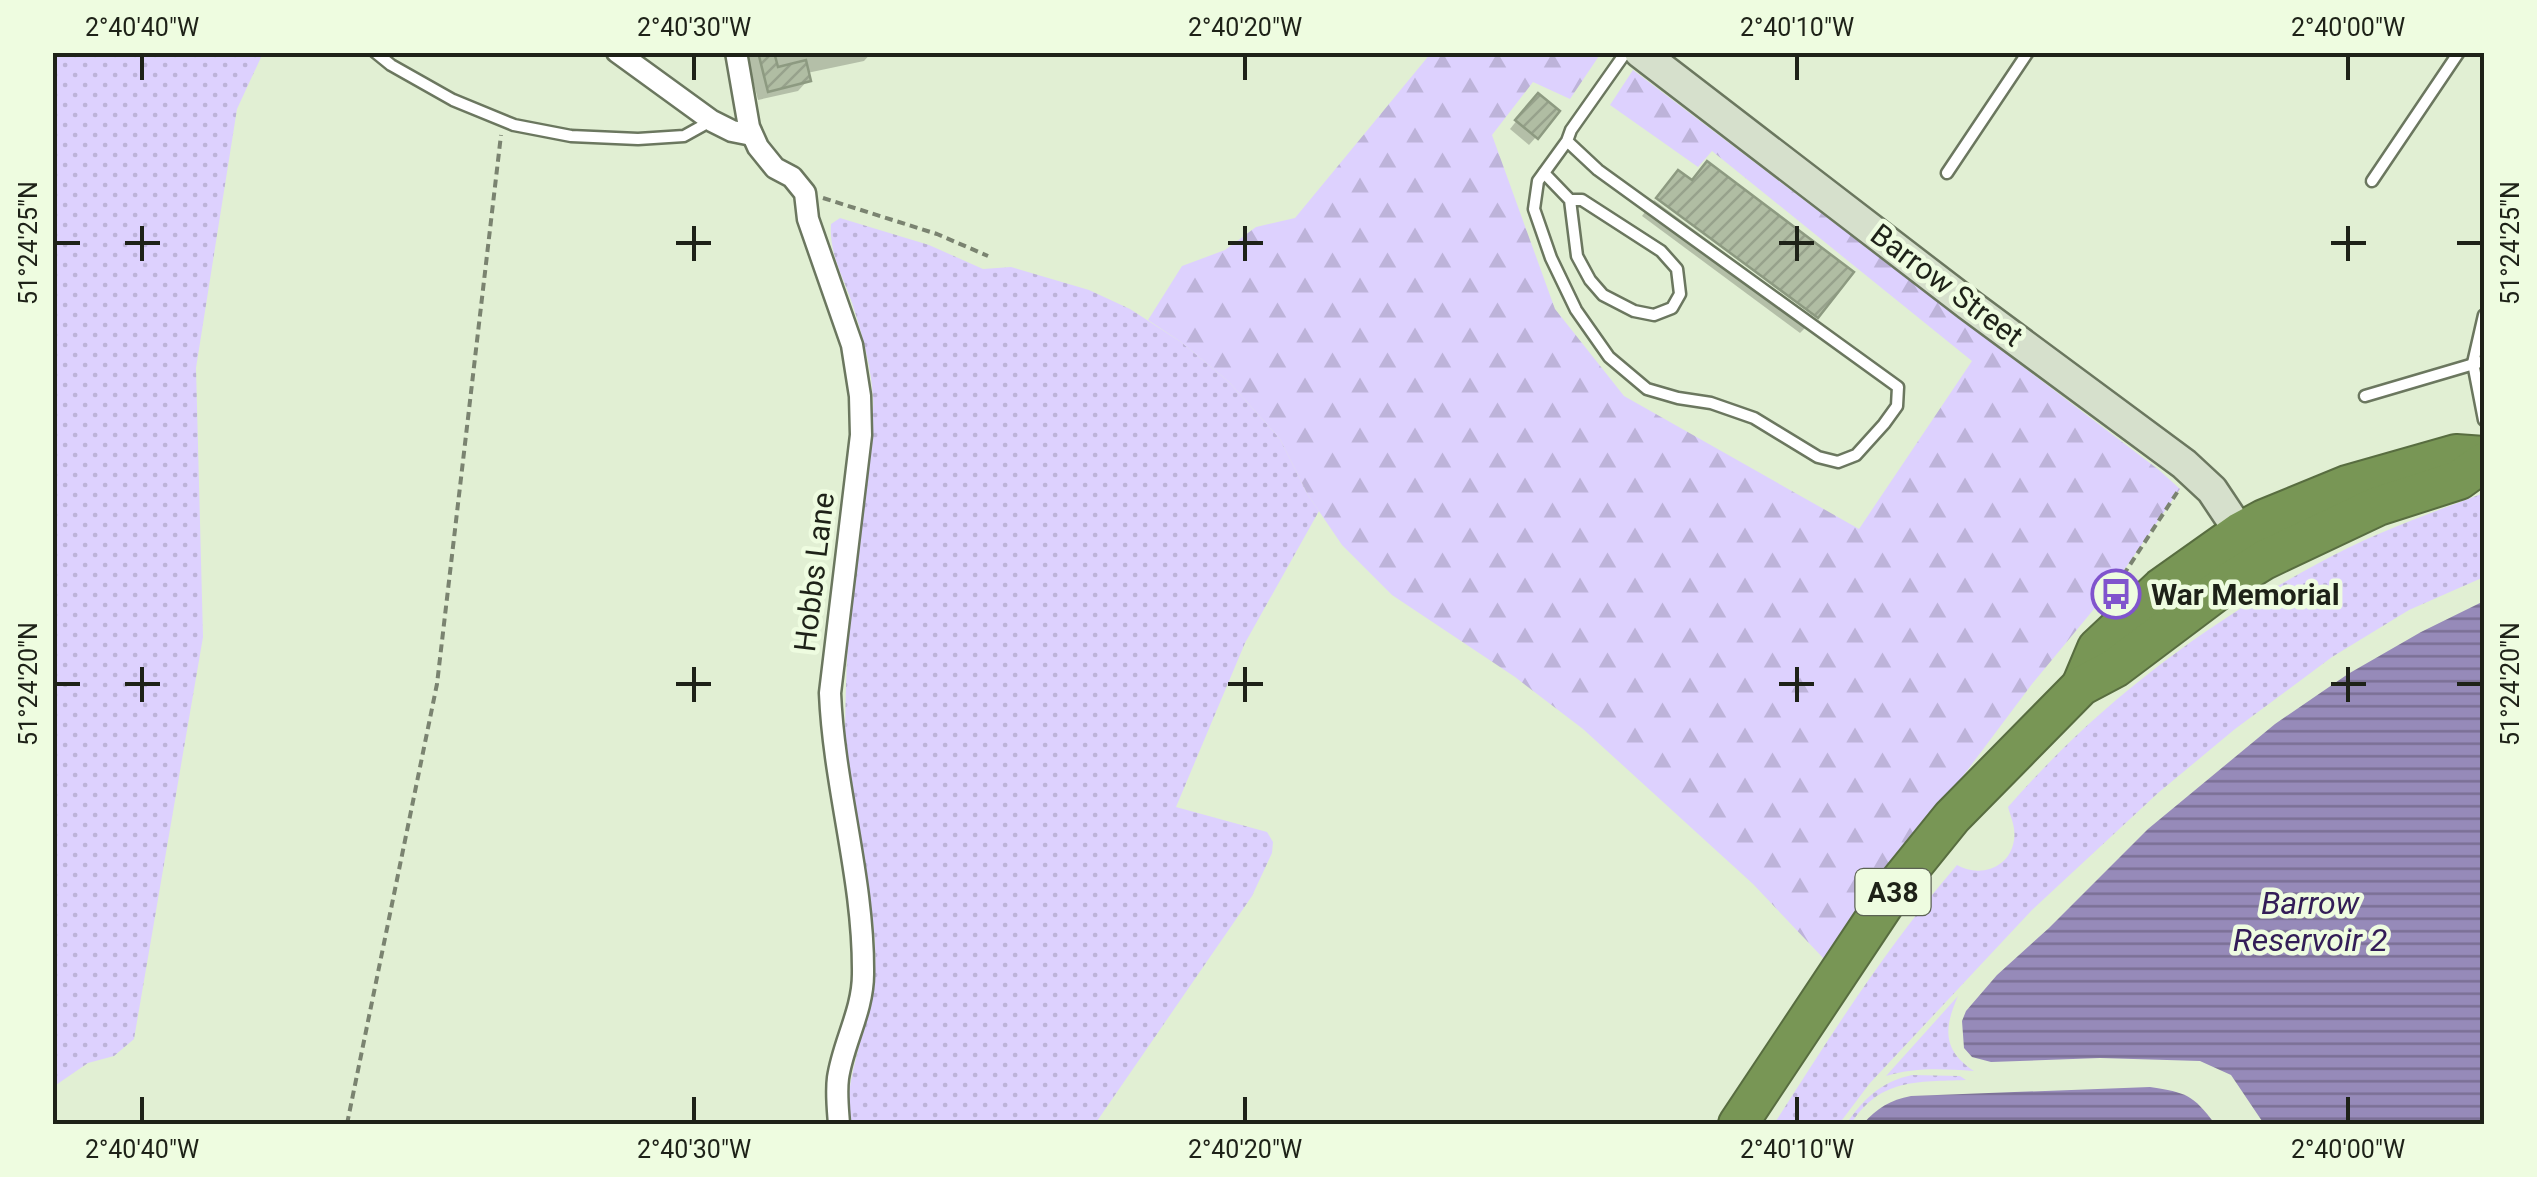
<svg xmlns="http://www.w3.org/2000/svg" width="2537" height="1177" viewBox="0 0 2537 1177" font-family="Roboto,sans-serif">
<defs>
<pattern id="grass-dots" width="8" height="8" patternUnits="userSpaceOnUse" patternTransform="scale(2.5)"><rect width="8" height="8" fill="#ddd1fe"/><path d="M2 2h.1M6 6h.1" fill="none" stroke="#bdb3d9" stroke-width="1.8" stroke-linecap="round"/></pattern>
<pattern id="forest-firs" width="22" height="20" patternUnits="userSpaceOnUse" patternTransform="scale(2.5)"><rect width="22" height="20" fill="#ddd1fe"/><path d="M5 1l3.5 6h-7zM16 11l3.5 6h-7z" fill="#bdb3d9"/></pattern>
<pattern id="water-rules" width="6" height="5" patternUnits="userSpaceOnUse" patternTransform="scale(2.5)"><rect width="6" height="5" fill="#968ab9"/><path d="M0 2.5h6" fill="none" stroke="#7a7095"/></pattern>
<pattern id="building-hatch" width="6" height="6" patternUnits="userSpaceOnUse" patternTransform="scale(2.5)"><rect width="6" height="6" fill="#b0bda3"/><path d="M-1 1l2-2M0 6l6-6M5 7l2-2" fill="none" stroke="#97a28c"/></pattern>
</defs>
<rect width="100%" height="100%" fill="#e1efd3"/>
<g fill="url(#grass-dots)">
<path d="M53,52L263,53L237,109L196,368L203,637L134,1039L114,1056L88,1063L53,1087Z"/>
<path d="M840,218L929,245L983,269L1011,267L1089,290L1130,309L1181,342L1229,382L1280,439L1308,495L1319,511L1245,643L1176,807L1267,832L1273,842L1272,853L1252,896L1095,1124H847C846,1070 871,1022 875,968C879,893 845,823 845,749C845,675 849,602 858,529C862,499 865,468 869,438C870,426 874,412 873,400C872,369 862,333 852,303C843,276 829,254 831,224Z"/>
<path d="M2484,493V577L2409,610L2332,657L2235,729L2158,793L2032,910L1870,1083L1839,1124H1774C1831,1035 1887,946 1957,865C1980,878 2010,868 2014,840C2016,828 2011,818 2008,807C2095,707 2200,627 2317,564C2369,535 2428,514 2484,493Z"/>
<path d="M1958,996C1944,1028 1942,1050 1974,1071C1943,1069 1916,1067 1886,1076Z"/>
<path d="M1912,1075L1960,1076L1966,1080C1917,1082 1880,1078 1851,1124H1846C1864,1099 1880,1082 1912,1075Z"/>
</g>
<path fill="url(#forest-firs)" d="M1431,53H1601L1570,99L1533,82L1492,135L1555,309L1624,396L1859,529L1972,361L1712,151L1698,167L1610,105L1633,70L2159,470L2180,489L2113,586L2032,684L1825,960L1753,884L1583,729L1515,677L1392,595L1342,545L1308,495L1280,439L1229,382L1181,342L1148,320L1182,266L1225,250L1256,227L1295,218Z"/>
<g fill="url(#water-rules)">
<path d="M2484,601V1124H2264L2231,1075L2200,1061L2100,1058L1991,1062L1972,1057L1964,1048L1962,1021L1966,1011L1997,975L2049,928L2148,829L2275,724L2348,674L2421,632Z"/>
<path d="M2150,1087C2187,1093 2192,1094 2215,1124H1863C1877,1108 1890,1100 1911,1096Z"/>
</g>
<g fill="#0003">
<path d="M746,52H872L864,61L807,73L808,80L798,91L758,100Z"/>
<path d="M1530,104L1536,137L1529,145L1510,129Z"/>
<path d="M1654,200L1814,319L1800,333L1642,216Z"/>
</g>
<g fill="url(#building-hatch)" stroke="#8d9a81" stroke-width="2.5">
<path d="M758,52H774L778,67L806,60L811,81L768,92Z"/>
<path d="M1538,93L1560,111L1538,139L1515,120Z"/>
<path d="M1707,161L1854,272L1818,318L1656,198L1678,170L1692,180Z"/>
</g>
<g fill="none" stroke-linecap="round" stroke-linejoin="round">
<g stroke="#6b775f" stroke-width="15">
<g id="lane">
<path d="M375,52L391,65L453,100L514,125L571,136L638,139L684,136L711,121"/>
<path d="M1567,141L1598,170L1898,387L1897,406L1884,424L1856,455L1838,462L1818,457L1754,418L1711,403L1678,398L1647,389L1609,357L1576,310L1551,258L1534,209L1538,181L1567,141L1571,130L1626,52"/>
<path d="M1544,173L1570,200L1577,256L1590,280L1603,295L1634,311L1654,315L1672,308L1680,294L1677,269L1661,251L1582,200H1570"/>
<path d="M1947,173L2028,52"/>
<path d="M2372,181L2459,52"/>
<path d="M2484,315L2473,363L2484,420"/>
<path d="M2365,396L2484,361"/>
</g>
</g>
<g stroke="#6b775f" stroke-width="25">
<g id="street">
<path d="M617,52L712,121L732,131L752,135"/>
<path d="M736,52L749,127L758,147L775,168L792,177L805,193L808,219L852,345L860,396L861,435L830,693C834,788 864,879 863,974C863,1011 843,1043 838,1078C836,1093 838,1110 839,1124"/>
</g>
</g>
<g stroke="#6b775f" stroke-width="35">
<path id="secondary" d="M1640,52L1968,304L2184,464L2212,490L2240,532"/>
</g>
<g stroke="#586d40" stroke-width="42">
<g id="highway">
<path d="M2081,686L2097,648L2161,588L2240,532L2264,519L2347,485L2456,454L2484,456"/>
<path d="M1738,1124L1897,885L1952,817L2081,686L2115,668L2232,580L2264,560L2378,506L2459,480L2484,462"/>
</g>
</g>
<g stroke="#7a8370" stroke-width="4" stroke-dasharray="8 5" stroke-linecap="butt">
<path d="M823,198L937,234L988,256"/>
<path d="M2114,596L2111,594L2178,491"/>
<path d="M347,1124L437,684L501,135"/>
</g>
<use href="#lane" stroke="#fff" stroke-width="10"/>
<use href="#street" stroke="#fff" stroke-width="20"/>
<use href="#secondary" stroke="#d6e0cc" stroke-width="30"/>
<use href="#highway" stroke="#789655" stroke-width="38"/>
</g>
<path fill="none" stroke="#1e2218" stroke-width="4" d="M142,55V80M694,55V80M1245,55V80M1797,55V80M2348,55V80M142,226V261M694,226V261M1245,226V261M1797,226V261M2348,226V261M55,243H80M125,243H160M676,243H711M1228,243H1263M1779,243H1814M2331,243H2366M2457,243H2482M142,667V702M694,667V702M1245,667V702M1797,667V702M2348,667V702M55,684H80M125,684H160M676,684H711M1228,684H1263M1779,684H1814M2331,684H2366M2457,684H2482M142,1097V1122M694,1097V1122M1245,1097V1122M1797,1097V1122M2348,1097V1122"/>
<defs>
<g id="bus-ring" transform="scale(2.5)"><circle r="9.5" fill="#eefce0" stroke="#8054cd" stroke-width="1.5"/><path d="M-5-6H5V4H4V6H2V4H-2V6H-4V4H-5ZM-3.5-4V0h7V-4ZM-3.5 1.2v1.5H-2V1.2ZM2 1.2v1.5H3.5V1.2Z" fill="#8054cd"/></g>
</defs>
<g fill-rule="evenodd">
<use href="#bus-ring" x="2116" y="594"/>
</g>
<g text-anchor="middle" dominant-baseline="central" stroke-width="9" stroke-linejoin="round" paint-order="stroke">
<rect fill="#eefce0" stroke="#5c6354" stroke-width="2.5" x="1855.5" y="869" width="75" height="46" rx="8"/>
<g font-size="28" font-weight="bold" fill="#1e2218">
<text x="1893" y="892">A38</text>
</g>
<g font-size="30" fill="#1e2218" stroke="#eefce0">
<text transform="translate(1947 285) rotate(37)">Barrow Street</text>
<text transform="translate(814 572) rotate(-83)">Hobbs Lane</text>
</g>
<g font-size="30" font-weight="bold" fill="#1e2218" stroke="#eefce0" text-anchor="start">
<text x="2151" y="594">War Memorial</text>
</g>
<g font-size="32" font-style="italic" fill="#331d57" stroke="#eefce0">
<text x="2310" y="903">Barrow<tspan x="2310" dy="37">Reservoir 2</tspan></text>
</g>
</g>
<rect width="2537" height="1177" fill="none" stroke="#eefce0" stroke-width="110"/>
<rect x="55" y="55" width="2427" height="1067" fill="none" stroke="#1e2218" stroke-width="4"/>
<g font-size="25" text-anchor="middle" fill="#1e2218">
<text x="142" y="36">2°40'40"W</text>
<text x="694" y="36">2°40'30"W</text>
<text x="1245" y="36">2°40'20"W</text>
<text x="1797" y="36">2°40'10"W</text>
<text x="2348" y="36">2°40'00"W</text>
<text transform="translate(28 243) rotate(-90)" y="9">51°24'25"N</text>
<text transform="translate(2510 243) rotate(-90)" y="9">51°24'25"N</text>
<text transform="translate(28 684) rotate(-90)" y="9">51°24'20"N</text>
<text transform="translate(2510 684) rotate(-90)" y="9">51°24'20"N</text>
<text x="142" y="1158">2°40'40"W</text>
<text x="694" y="1158">2°40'30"W</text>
<text x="1245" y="1158">2°40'20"W</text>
<text x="1797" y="1158">2°40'10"W</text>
<text x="2348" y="1158">2°40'00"W</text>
</g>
</svg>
